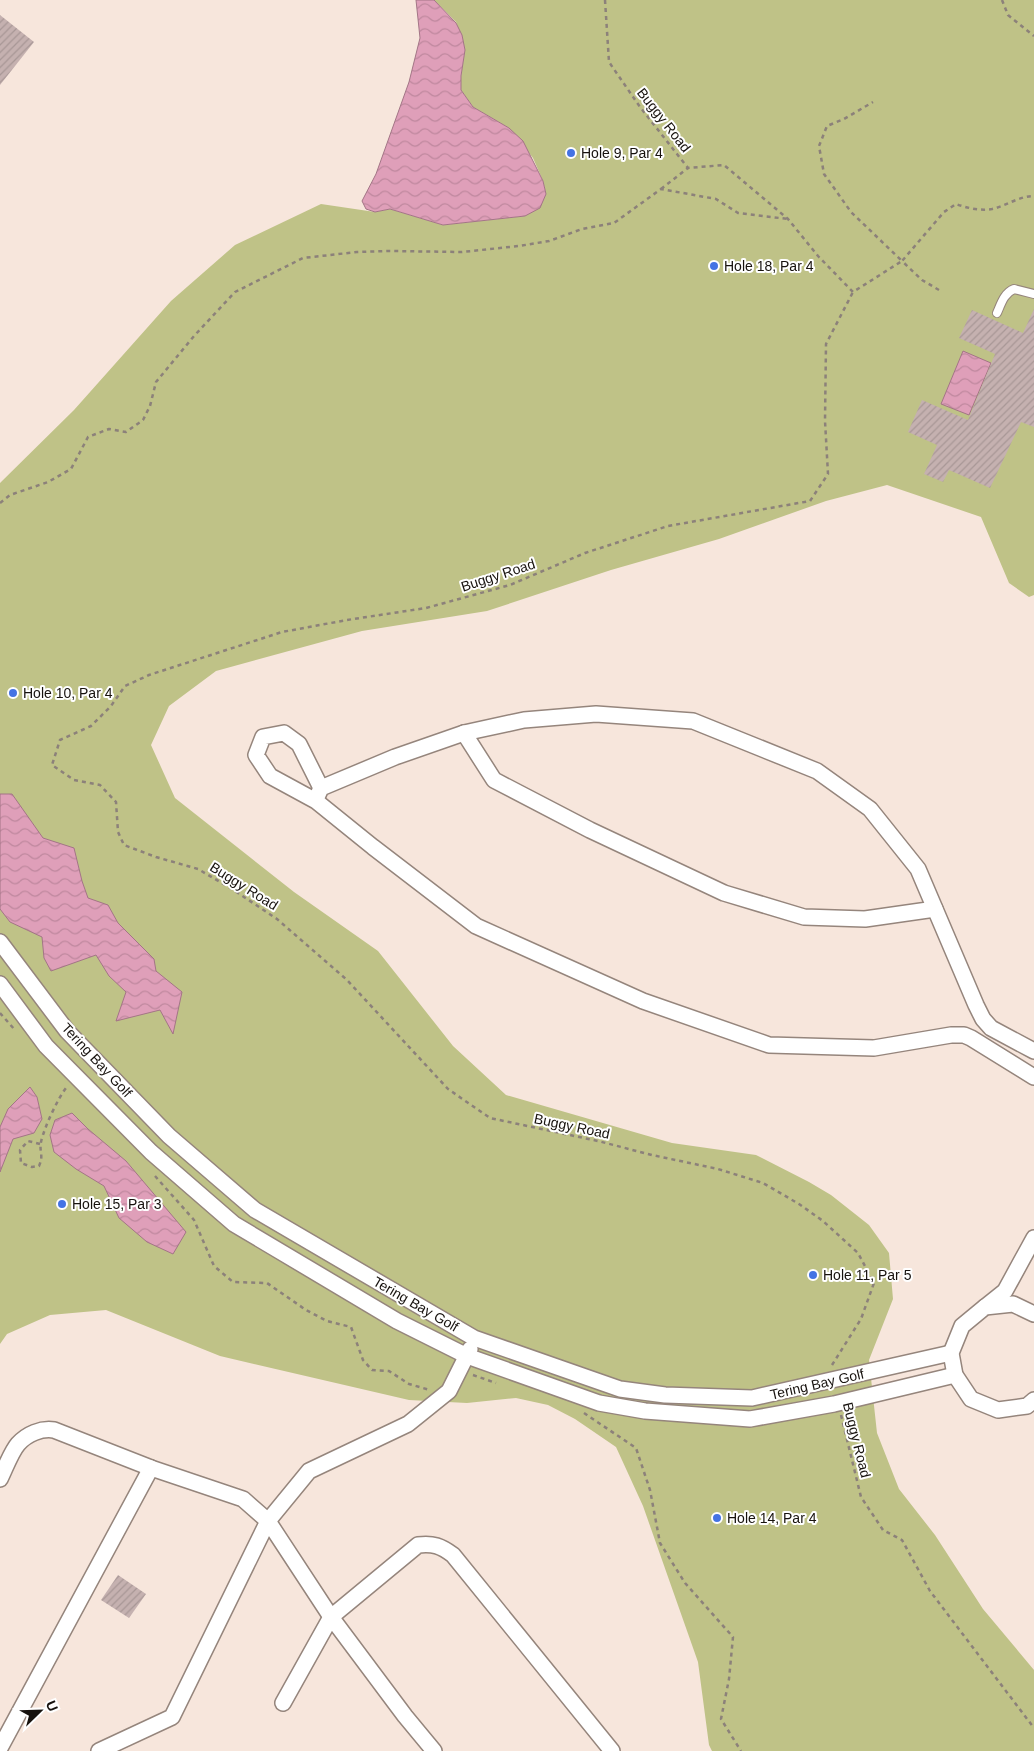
<svg xmlns="http://www.w3.org/2000/svg" width="1034" height="1751" viewBox="0 0 1034 1751" font-family="Arial,sans-serif">
<defs>
<pattern id="water-waves" width="16" height="10" patternUnits="userSpaceOnUse" patternTransform="scale(1.25)"><rect width="16" height="10" fill="#df9fb9"/><path d="M0 5q4-4 8 0t8 0" fill="none" stroke="#bf889e"/></pattern>
<pattern id="building-hatch" width="6" height="6" patternUnits="userSpaceOnUse" patternTransform="scale(1.25)"><rect width="6" height="6" fill="#c5b1b0"/><path d="M-1 1l2-2M0 6l6-6M5 7l2-2" fill="none" stroke="#a89796"/></pattern>
</defs>
<rect width="100%" height="100%" fill="#f7e6dc"/>
<path fill="#bfc287" d="M434,0H1034V595L1029,597L1009,583L981,517L887,485L826,501L719,539L611,570L487,611L362,631L216,671L169,706L151,745L175,798L294,892L378,951L453,1046L506,1095L672,1143L756,1155L809,1182L831,1195L869,1225L889,1253L893,1299L869,1360L877,1433L899,1489L935,1535L983,1609L1034,1670V1751H712L709,1745L698,1662L643,1506L616,1447L575,1419L548,1405L516,1398L467,1403L409,1400L220,1356L106,1310L50,1315L7,1334L0,1344V483L74,410L171,301L235,245L321,204L375,212L390,209L443,225L525,216L546,194L543,181L533,158L509,128L473,107L461,90V76L465,50L456,22Z"/>
<g fill="url(#water-waves)" stroke="#a37586">
<path d="M416,0H434L456,23L462,35L465,50L461,76V90L473,107L509,128L523,141L543,181L546,194L540,208L525,216L443,225L390,209L375,212L366,209L362,201L376,174L409,82L420,38Z"/>
<path d="M963,351L991,363L969,415L941,404Z"/>
<path d="M0,794H12L43,838L74,848L82,881L88,898L108,905L118,923L154,959L156,971L182,992L173,1034L160,1010L116,1021L126,992L109,976L96,955L51,971L44,958L42,937L10,922L0,909Z"/>
<path d="M30,1087L37,1097L42,1119L34,1133L13,1139L0,1172V1127L8,1109Z"/>
<path d="M72,1113L88,1129L126,1161L186,1232L173,1254L147,1242L119,1218L104,1186L76,1169L54,1152L50,1135L55,1120Z"/>
</g>
<g fill="url(#building-hatch)">
<path d="M0,15L34,42L0,85Z"/>
<path d="M1034,309V427L1021,422L990,488L949,470L943,482L924,474L937,445L908,432L922,400L968,420L995,354L959,338L972,310L1023,333Z"/>
<path d="M118,1575L146,1594L129,1618L101,1600Z"/>
</g>
<g fill="none" stroke-linecap="round" stroke-linejoin="round">
<g stroke="#95857c" stroke-width="10">
<path id="lane" d="M997,313C1001,304 1004,293 1014,289L1034,294"/>
</g>
<g stroke="#95857c" stroke-width="18">
<g id="street">
<path d="M464,733L494,780L590,830L724,893L804,917L865,919L935,909"/>
<path d="M321,788L299,744L284,733L263,737L256,755L270,776L316,801L373,847L476,926L643,1001L769,1045L874,1048L951,1035H964L971,1038L1034,1077"/>
<path d="M317,797L321,788L395,757L464,733L524,720L596,714L693,721L817,771L870,809L918,869L976,1005L983,1019L991,1028L1034,1051"/>
<path d="M0,942L67,1031L169,1136L255,1210L474,1338L620,1389L665,1395L752,1398L951,1353"/>
<path d="M0,984L46,1046L151,1152L234,1224L397,1321L467,1356L599,1403L645,1411L750,1419L834,1404L955,1375"/>
<path d="M985,1307L1005,1291L1034,1238"/>
<path d="M1034,1314L1013,1304L985,1307L962,1326L951,1353L955,1375L971,1399L998,1410L1027,1406L1034,1400"/>
<path d="M0,1479C5,1469 11,1452 18,1444C27,1434 41,1428 54,1430L151,1468L243,1499L268,1521L331,1617L405,1716L434,1751"/>
<path d="M283,1703L331,1617L418,1545C433,1543 441,1546 453,1555L612,1751"/>
<path d="M0,1748L151,1468"/>
<path d="M99,1751L172,1717L268,1521L309,1471L408,1424L449,1391L470,1349"/>
</g>
</g>
<g stroke="#8c817a" stroke-width="2.5" stroke-dasharray="4 4" stroke-linecap="butt">
<path d="M605,0L609,62L640,107L688,168L724,165L788,219L818,256L853,292L902,261L851,212L824,174L819,146L827,126L844,119L873,102"/>
<path d="M1002,0L1008,15L1034,36"/>
<path d="M661,189L688,168"/>
<path d="M939,290L922,280L902,261L944,212L956,204C967,208 980,211 992,209C1006,206 1019,196 1034,196"/>
<path d="M0,503L10,495L48,482L71,469L88,437L109,429L126,432L143,420L150,406L156,382L194,336L235,292L303,258L357,252L390,251L462,252L519,246L549,241L582,229L614,223L661,189L716,199L738,213L788,219"/>
<path d="M0,1013L15,1030"/>
<path d="M40,1144L28,1141L20,1150L21,1163L32,1167L39,1166C44,1155 39,1152 41,1142C44,1128 58,1098 66,1088"/>
<path d="M155,1176L194,1220L214,1266L233,1282L267,1283L306,1310L327,1321L351,1327L363,1360L372,1370L389,1371L409,1384L430,1390"/>
<path d="M832,1365L861,1319L874,1283L858,1253L823,1221L799,1204L763,1183L718,1169L652,1155L598,1141L490,1118L448,1089L347,980L277,919L232,889L198,869L156,857L124,845L118,832L116,802L100,785L74,780L52,765L60,740L91,726L111,706L125,686L149,675L282,632L347,620L426,608L510,585L585,553L668,526L810,501L828,474L825,421L826,344L853,292"/>
<path d="M473,1375L496,1383"/>
<path d="M584,1413L636,1448L650,1490L660,1543L685,1583L733,1637L729,1679L721,1719L741,1751"/>
<path d="M841,1415L861,1497L883,1530L902,1540L930,1591L1034,1728"/>
</g>
<use href="#lane" stroke="#fff" stroke-width="8"/>
<use href="#street" stroke="#fff" stroke-width="15"/>
</g>
<g fill="#4473e4" stroke="#fff" stroke-width="2">
<circle cx="571" cy="153" r="5"/>
<circle cx="714" cy="266" r="5"/>
<circle cx="13" cy="693" r="5"/>
<circle cx="62" cy="1204" r="5"/>
<circle cx="813" cy="1275" r="5"/>
<circle cx="717" cy="1518" r="5"/>
</g>
<g text-anchor="middle" dominant-baseline="central" stroke-width="4" stroke-linejoin="round" paint-order="stroke">
<g font-size="14" fill="#17120e" stroke="#fff">
<text transform="translate(664 120) rotate(52)">Buggy Road</text>
<text transform="translate(498 575) rotate(-18)">Buggy Road</text>
<text transform="translate(244 886) rotate(32)">Buggy Road</text>
<text transform="translate(97 1060) rotate(47)">Tering Bay Golf</text>
<text transform="translate(572 1126) rotate(12)">Buggy Road</text>
<text transform="translate(416 1304) rotate(30)">Tering Bay Golf</text>
<text transform="translate(817 1384) rotate(-13)">Tering Bay Golf</text>
<text transform="translate(857 1440) rotate(76)">Buggy Road</text>
</g>
<g font-size="14" fill="#17120e" stroke="#fff" text-anchor="start">
<text x="581" y="153">Hole 9, Par 4</text>
<text x="724" y="266">Hole 18, Par 4</text>
<text x="23" y="693">Hole 10, Par 4</text>
<text x="72" y="1204">Hole 15, Par 3</text>
<text x="823" y="1275">Hole 11, Par 5</text>
<text x="727" y="1518">Hole 14, Par 4</text>
</g>
</g>
<g transform="translate(40 1711) rotate(67)" stroke="#ffffff" stroke-width="4" paint-order="stroke">
<path d="M0-4L9 19L0 12L-9 19Z" fill="#17120e"/>
<text y="-8" font-size="14" font-weight="bold" text-anchor="middle" fill="#17120e">U</text>
</g>
</svg>
